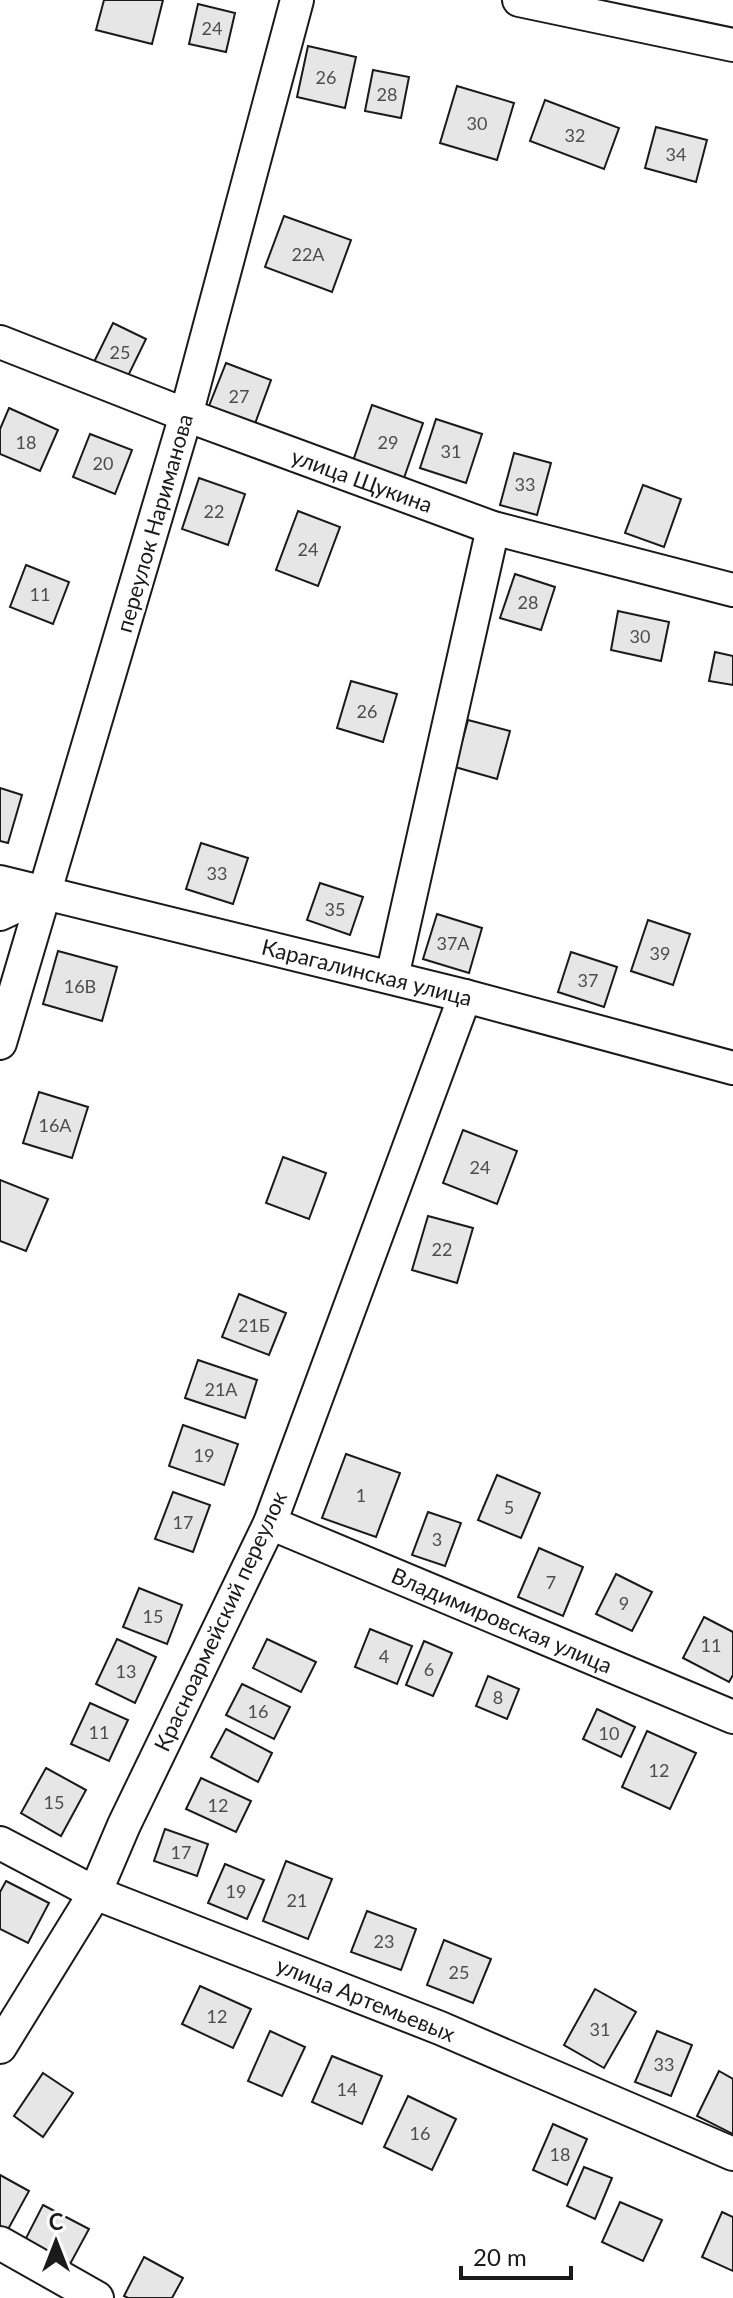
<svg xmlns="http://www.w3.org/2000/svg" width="733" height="2298" viewBox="0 0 733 2298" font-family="Lato,sans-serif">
<rect width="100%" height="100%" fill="#fff"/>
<g fill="#e6e6e6" stroke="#1a1a1a" stroke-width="2">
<path d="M104,0H163L152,44L96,30Z"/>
<path d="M198,4L235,13L226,52L189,44Z"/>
<path d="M308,46L356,57L345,108L297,97Z"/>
<path d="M373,70L409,77L401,118L365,111Z"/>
<path d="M457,86L514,103L497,160L440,143Z"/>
<path d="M545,100L619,128L604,169L530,141Z"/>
<path d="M656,127L707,140L696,182L645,168Z"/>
<path d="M284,216L351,240L332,292L265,267Z"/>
<path d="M113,323L146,339L126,380L93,364Z"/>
<path d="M226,363L271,380L253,429L207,411Z"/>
<path d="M372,405L423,423L404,478L353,461Z"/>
<path d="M9,408L58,430L40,471L0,454V429Z"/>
<path d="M436,419L482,434L466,483L420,468Z"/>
<path d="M90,434L132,450L115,494L73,477Z"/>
<path d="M514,453L551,463L537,515L500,505Z"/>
<path d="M199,478L245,494L228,545L182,529Z"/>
<path d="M643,485L681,499L664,547L625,533Z"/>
<path d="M298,511L340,527L318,586L276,570Z"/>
<path d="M26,565L69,582L53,624L10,607Z"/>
<path d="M515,574L555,587L541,630L500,618Z"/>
<path d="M618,611L669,622L661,661L611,650Z"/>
<path d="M715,652L733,656V685L709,681Z"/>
<path d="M351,681L397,694L383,742L337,728Z"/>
<path d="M468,720L510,731L497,779L455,767Z"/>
<path d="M0,788L22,795L8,843L0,841Z"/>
<path d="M201,843L248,858L233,904L186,889Z"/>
<path d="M320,883L363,897L350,935L307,920Z"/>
<path d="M437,914L482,928L469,973L423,959Z"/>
<path d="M648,920L690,934L673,985L631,971Z"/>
<path d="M58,951L117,967L102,1021L43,1004Z"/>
<path d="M571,952L617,967L604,1007L558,992Z"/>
<path d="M39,1092L88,1107L72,1158L23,1143Z"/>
<path d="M463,1130L517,1151L497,1204L443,1183Z"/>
<path d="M283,1157L326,1173L309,1219L266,1203Z"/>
<path d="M0,1180L48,1199L26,1251L0,1241Z"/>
<path d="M428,1216L473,1228L457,1283L412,1270Z"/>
<path d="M239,1294L286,1313L269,1355L222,1337Z"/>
<path d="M198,1360L257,1380L245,1418L185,1398Z"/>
<path d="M183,1425L238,1444L224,1485L169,1466Z"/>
<path d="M346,1454L400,1473L376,1537L322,1518Z"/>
<path d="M497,1475L540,1493L521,1538L478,1520Z"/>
<path d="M173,1492L210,1505L193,1552L155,1539Z"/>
<path d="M428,1512L461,1523L445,1566L412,1555Z"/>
<path d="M539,1548L583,1567L563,1616L518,1597Z"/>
<path d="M616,1574L652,1592L632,1631L596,1614Z"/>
<path d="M139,1588L182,1605L167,1644L123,1627Z"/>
<path d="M704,1617L733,1632V1675L729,1682L683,1658Z"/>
<path d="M370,1629L412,1646L397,1684L355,1667Z"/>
<path d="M117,1639L156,1657L135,1703L96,1684Z"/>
<path d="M267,1639L316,1662L301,1692L253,1668Z"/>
<path d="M424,1641L452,1653L433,1696L406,1685Z"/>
<path d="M488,1676L519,1689L507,1719L476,1706Z"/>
<path d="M242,1684L290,1707L274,1739L226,1715Z"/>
<path d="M90,1703L128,1720L109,1761L71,1744Z"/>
<path d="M597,1709L635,1727L621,1757L583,1739Z"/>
<path d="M226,1729L272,1753L258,1782L211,1757Z"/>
<path d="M647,1731L696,1753L670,1809L622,1787Z"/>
<path d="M46,1768L86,1790L61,1836L21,1813Z"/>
<path d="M201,1778L251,1801L236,1832L186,1809Z"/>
<path d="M165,1829L208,1844L197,1876L154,1861Z"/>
<path d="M286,1861L332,1879L308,1939L263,1921Z"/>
<path d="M225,1864L264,1880L247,1919L208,1903Z"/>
<path d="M6,1881L49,1903L28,1943L0,1929V1892Z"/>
<path d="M367,1911L416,1929L401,1970L351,1952Z"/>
<path d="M444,1940L491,1959L473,2003L427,1985Z"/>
<path d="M200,1986L251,2009L233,2048L182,2024Z"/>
<path d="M595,1989L636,2012L604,2068L564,2045Z"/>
<path d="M270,2031L305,2047L282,2096L248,2081Z"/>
<path d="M657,2031L692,2045L671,2096L635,2082Z"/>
<path d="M332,2056L382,2076L362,2124L312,2102Z"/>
<path d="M719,2071L733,2079V2134L697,2116Z"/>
<path d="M43,2073L73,2093L43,2137L14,2116Z"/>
<path d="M408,2096L456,2119L432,2170L384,2147Z"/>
<path d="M553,2124L587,2139L567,2185L533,2170Z"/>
<path d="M584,2167L612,2178L595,2219L567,2206Z"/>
<path d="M0,2175L29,2191L6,2233L0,2230Z"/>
<path d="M620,2202L662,2220L643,2261L602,2242Z"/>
<path d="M43,2205L89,2229L69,2266L24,2242Z"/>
<path d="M722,2212L733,2217V2271L702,2257Z"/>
<path d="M144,2257L183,2278L172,2298H128L124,2296Z"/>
</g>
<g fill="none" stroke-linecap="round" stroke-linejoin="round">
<g stroke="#1a1a1a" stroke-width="36">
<g id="street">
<path d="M519,0L733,45"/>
<path d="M0,342L186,415L493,528L733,590"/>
<path d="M0,882L465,996L733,1068"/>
<path d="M0,914L45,893"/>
<path d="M392,977L493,528"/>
<path d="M0,1043L186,415L297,0"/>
<path d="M270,1523L733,1717"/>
<path d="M0,1843L95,1893L440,2028L733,2154"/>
<path d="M0,2047L95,1893L124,1825L270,1523L465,996"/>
<path d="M0,2243L97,2298"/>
</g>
</g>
<use href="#street" stroke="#fff" stroke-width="32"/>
</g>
<g text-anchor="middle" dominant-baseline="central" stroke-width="6" stroke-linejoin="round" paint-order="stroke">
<g font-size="18" fill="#4d4d4d">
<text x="212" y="28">24</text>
<text x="326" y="77">26</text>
<text x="387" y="94">28</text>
<text x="477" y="123">30</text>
<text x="575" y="135">32</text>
<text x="676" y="154">34</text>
<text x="308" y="254">22А</text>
<text x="120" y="352">25</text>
<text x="239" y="396">27</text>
<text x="26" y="442">18</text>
<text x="388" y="442">29</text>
<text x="451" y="451">31</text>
<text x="103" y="463">20</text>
<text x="525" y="484">33</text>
<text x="214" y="511">22</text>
<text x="308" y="549">24</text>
<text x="40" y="594">11</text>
<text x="528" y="602">28</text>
<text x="640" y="636">30</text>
<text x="367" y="711">26</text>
<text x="217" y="873">33</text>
<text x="335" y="909">35</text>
<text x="453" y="943">37А</text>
<text x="660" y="953">39</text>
<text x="588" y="980">37</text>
<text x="80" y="986">16В</text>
<text x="55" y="1125">16А</text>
<text x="480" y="1167">24</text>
<text x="442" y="1249">22</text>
<text x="254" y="1325">21Б</text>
<text x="221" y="1389">21А</text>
<text x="204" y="1455">19</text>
<text x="361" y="1495">1</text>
<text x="509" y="1507">5</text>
<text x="183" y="1522">17</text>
<text x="437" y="1539">3</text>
<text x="551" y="1582">7</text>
<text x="624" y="1603">9</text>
<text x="153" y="1616">15</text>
<text x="711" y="1645">11</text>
<text x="384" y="1656">4</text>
<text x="429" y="1669">6</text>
<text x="126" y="1671">13</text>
<text x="498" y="1697">8</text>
<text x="258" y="1711">16</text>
<text x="99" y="1732">11</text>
<text x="609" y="1733">10</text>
<text x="659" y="1770">12</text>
<text x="54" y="1802">15</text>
<text x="218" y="1805">12</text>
<text x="181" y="1852">17</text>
<text x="236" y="1891">19</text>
<text x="297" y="1900">21</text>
<text x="384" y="1941">23</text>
<text x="459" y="1972">25</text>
<text x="217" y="2016">12</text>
<text x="600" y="2029">31</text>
<text x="664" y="2064">33</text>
<text x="347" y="2089">14</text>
<text x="420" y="2133">16</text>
<text x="560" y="2154">18</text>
</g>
<g font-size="22" fill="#1a1a1a" stroke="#fff">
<text transform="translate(362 480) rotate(20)">улица Щукина</text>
<text transform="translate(154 523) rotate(-74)">переулок Нариманова</text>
<text transform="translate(367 972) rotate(14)">Карагалинская улица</text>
<text transform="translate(502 1620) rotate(23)">Владимировская улица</text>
<text transform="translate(220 1621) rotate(-65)">Красноармейский переулок</text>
<text transform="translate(366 1999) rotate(22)">улица Артемьевых</text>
</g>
</g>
<g transform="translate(56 2242)" stroke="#ffffff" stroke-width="6" paint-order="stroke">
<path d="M0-6L14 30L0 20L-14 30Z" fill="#1a1a1a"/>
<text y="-12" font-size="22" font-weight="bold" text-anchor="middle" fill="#1a1a1a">С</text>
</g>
<path d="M461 2266v12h110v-12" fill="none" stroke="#1a1a1a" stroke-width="4"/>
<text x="473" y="2266" font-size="24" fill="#1a1a1a" stroke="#ffffff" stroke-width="6" paint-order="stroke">20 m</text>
</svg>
